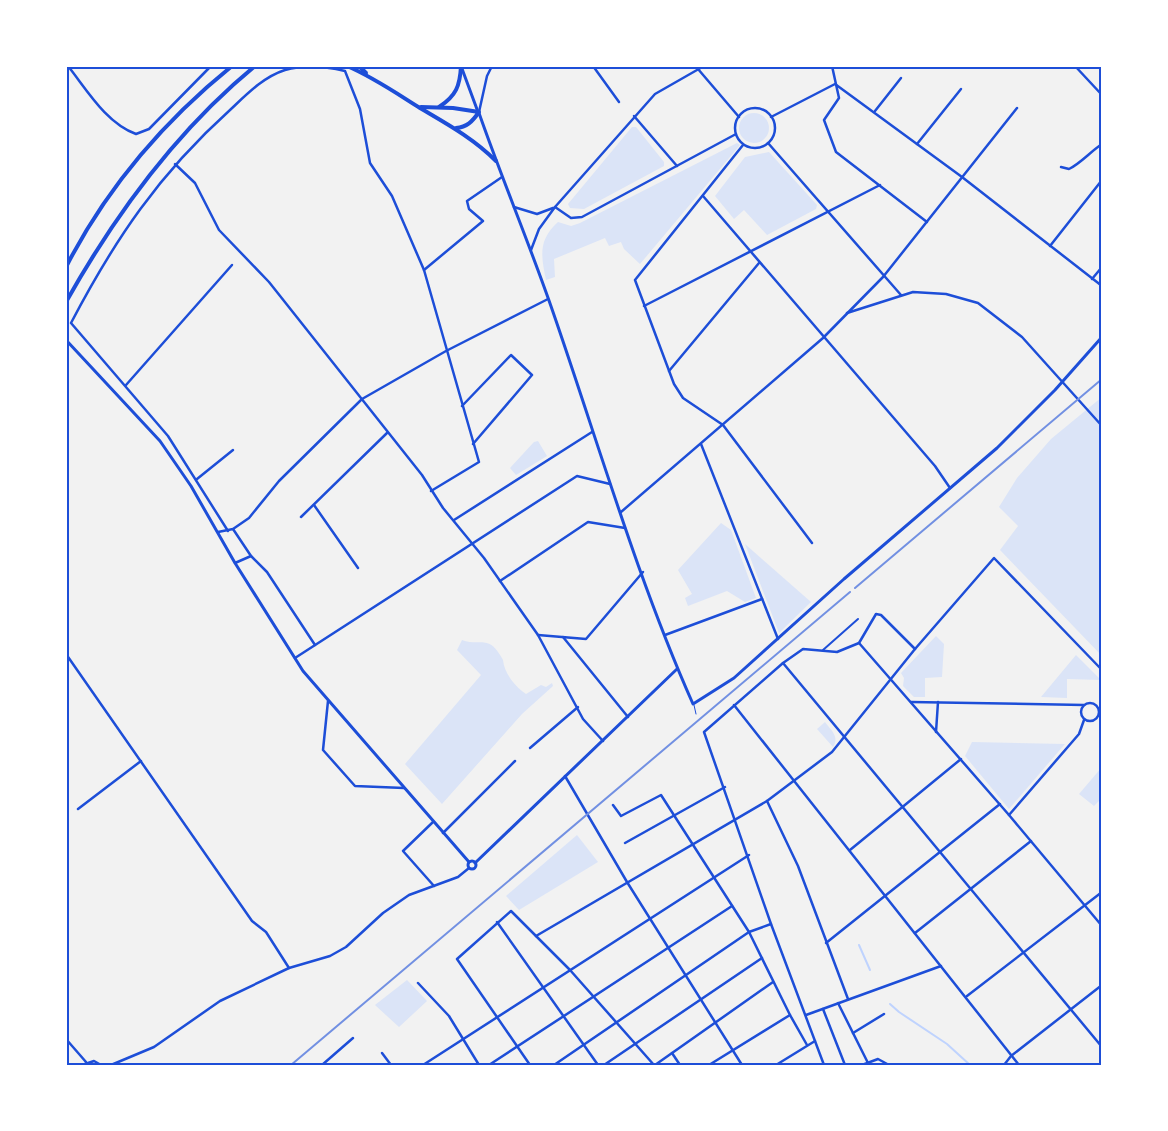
<svg xmlns="http://www.w3.org/2000/svg" width="1168" height="1131" viewBox="0 0 1168 1131" font-family="Raleway,sans-serif">
<rect width="100%" height="100%" fill="#f2f2f2"/>
<g fill="#dbe4f7">
<circle cx="754" cy="128" r="15"/>
<path d="M632,127H636L664,162V166L584,209L570,208L568,204Z"/>
<path d="M737,143L740,145L640,264L624,249L621,242L609,246L605,238L554,259L555,277L546,280C541,256 538,240 558,222L571,226L580,223Z"/>
<path d="M769,152L817,205L816,209L767,235L744,210L734,219L715,196L745,157Z"/>
<path d="M1102,397V656L1000,550L1018,526L999,507L1017,478L1051,439Z"/>
<path d="M538,441L547,456L516,475L510,468L534,442Z"/>
<path d="M721,523L731,530L756,598L745,602L727,591L688,606L685,598L692,594L678,570Z"/>
<path d="M745,544L811,602L779,633Z"/>
<path d="M936,636L944,644L942,677L925,678V697H914L903,686L904,678L901,673Z"/>
<path d="M462,640C480,647 489,633 503,660C504,672 514,686 526,694L541,685L546,687L552,683L553,686L522,714L442,804L405,764L481,675L457,650Z"/>
<path d="M1076,655L1102,681V695L1099,698L1100,680L1067,679V698L1041,697Z"/>
<path d="M825,722C831,730 840,737 833,747L817,729Z"/>
<path d="M972,742L1065,744L1009,809L965,756Z"/>
<path d="M1102,767V798L1094,806L1079,794Z"/>
<path d="M577,835L598,862L519,910L506,896Z"/>
<path d="M407,980L427,1001L399,1027L375,1005Z"/>
</g>
<g fill="none" stroke-linecap="round" stroke-linejoin="round">
<g stroke="#bfd3fe" stroke-width="2">
<path d="M859,945L870,970"/>
<path d="M890,1004L899,1012L947,1044L970,1065"/>
</g>
<path stroke="#1d4ed8" stroke-width="1" d="M694,705L696,714"/>
<path stroke="#1d4ed8" stroke-width="2" d="M823,650L858,619"/>
<g stroke="#1d4ed8" stroke-width="2.5">
<path d="M68,66C87,90 106,123 136,134L149,129L211,66"/>
<path d="M593,66L619,102"/>
<path d="M832,66L839,98L824,120L836,152L927,222"/>
<path d="M1075,66L1102,95"/>
<path d="M698,69L739,117"/>
<circle cx="755" cy="128" r="20"/>
<path d="M875,111L901,78"/>
<path d="M479,112L487,76L492,66"/>
<path d="M634,116L677,166"/>
<path d="M771,117L835,84L962,177L1102,286"/>
<path d="M768,143L901,295"/>
<path d="M917,144L961,89"/>
<path d="M743,145L635,280L674,384L683,398L723,425L812,543"/>
<path d="M175,164L195,183L219,230L269,282L422,475L443,508L484,558L538,635L583,719L603,741"/>
<path d="M1061,167L1069,169C1081,163 1090,152 1102,144"/>
<path d="M703,196L935,466L950,488"/>
<path d="M514,207L537,214L553,208"/>
<path d="M555,207L571,218L582,217L736,134"/>
<path d="M1050,246L1102,180"/>
<path d="M531,250L539,229L555,207L655,94L704,66"/>
<path d="M424,270L483,221L469,209L467,201L502,177"/>
<path d="M1092,279L1102,267"/>
<path d="M644,306L880,185"/>
<path d="M847,313L913,292L946,294L978,303L1022,337L1102,426"/>
<path d="M669,371L759,263"/>
<path d="M126,385L232,265"/>
<path d="M462,406L511,355L532,375L473,444"/>
<path d="M701,444L778,639"/>
<path d="M197,479L233,450"/>
<path d="M314,505L358,568"/>
<path d="M621,512L823,338L883,277L1017,108"/>
<path d="M301,517L387,433"/>
<path d="M454,520L592,432"/>
<path d="M233,529L251,556L267,572L315,645"/>
<path d="M228,531L168,436L71,323C115,239 159,174 230,110C246,95 263,77 285,70C305,64 325,66 345,71L360,109L370,163L392,196L424,270L479,462L431,491"/>
<path d="M218,532L233,529L249,518L279,481L362,399L446,351L548,299"/>
<path d="M235,563L251,556"/>
<path d="M500,581L588,522L625,528"/>
<path d="M538,635L586,639L643,572"/>
<path d="M665,635L762,599"/>
<path d="M563,637L628,717"/>
<path d="M859,643L1009,815L1102,926"/>
<path d="M66,654L252,921L266,932L289,968"/>
<path d="M295,658L577,476L610,484"/>
<path d="M783,663C889,791 995,919 1102,1047"/>
<path d="M328,701L323,750L355,786L404,788"/>
<path d="M911,702L1084,705"/>
<circle cx="1090" cy="712" r="9"/>
<path d="M734,705L1019,1065"/>
<path d="M936,732L938,702"/>
<path d="M530,748L578,707"/>
<path d="M565,776L627,882L742,1065"/>
<path d="M767,801L798,866L848,999"/>
<path d="M613,805L621,816L661,795L749,932L790,1015L807,1045"/>
<path d="M78,809L141,761"/>
<path d="M1009,815L1079,734L1084,720"/>
<path d="M433,822L403,851L434,886"/>
<path d="M443,833L515,761"/>
<path d="M625,843L725,787"/>
<path d="M850,850L961,759"/>
<path d="M497,922L598,1065"/>
<path d="M915,933L1031,841"/>
<path d="M536,936L767,801L832,752L915,649L994,558L1102,670"/>
<path d="M826,943L1000,804"/>
<path d="M418,983L449,1016L479,1065"/>
<path d="M967,996L1102,892"/>
<path d="M838,1003L869,1065"/>
<path d="M823,1009L845,1065"/>
<path d="M806,1015L941,966"/>
<path d="M853,1033L884,1014"/>
<path d="M66,1039L86,1062"/>
<path d="M382,1053L391,1065"/>
<path d="M672,1053L680,1065"/>
<path d="M82,1065L94,1061L101,1065"/>
<path d="M111,1065L154,1047L220,1001L289,968L330,956L346,947L383,913L409,895L458,877L469,868"/>
<path d="M322,1065L353,1038"/>
<path d="M423,1065L749,855"/>
<path d="M489,1065L732,906"/>
<path d="M530,1065L457,959L511,911L570,970L654,1065"/>
<path d="M554,1065L749,932L771,924"/>
<path d="M604,1065L762,958"/>
<path d="M655,1065L773,982"/>
<path d="M709,1065L790,1015"/>
<path d="M776,1065L815,1041"/>
<path d="M824,1065L771,924L704,732L783,663L803,649L837,652L859,643L876,614L881,615L915,649"/>
<path d="M862,1065L878,1059L889,1065"/>
<path d="M1004,1065L1011,1056L1102,985"/>
</g>
<g stroke="#1d4ed8" stroke-width="3">
<path d="M479,113C502,179 530,245 553,312C598,442 637,578 693,704L734,678L844,579L997,448L1055,390L1102,337"/>
<path d="M66,340L160,441L191,486L235,563L303,671L469,862"/>
<circle cx="472" cy="865" r="4"/>
<path d="M475,863L677,669"/>
</g>
<path stroke="#1d4ed8" stroke-width="3" d="M461,66L478,112"/>
<g stroke="#1d4ed8" stroke-width="4">
<path d="M347,66C373,77 396,93 420,108C447,124 473,138 496,161"/>
<path d="M359,66L366,73"/>
<path d="M421,107L453,108L479,112C472,122 467,127 456,128"/>
<path d="M439,107C456,96 460,86 461,66"/>
<path d="M66,267C106,189 164,121 232,66"/>
<path d="M66,302C116,213 176,131 255,66"/>
</g>
<g stroke="#7290e2" stroke-width="2">
<path d="M855,588L1102,379"/>
<path d="M291,1065L850,592"/>
</g>
</g>
<rect width="1168" height="1131" fill="none" stroke="#ffffff" stroke-width="135"/>
<rect x="68" y="68" width="1032" height="996" fill="none" stroke="#1d4ed8" stroke-width="2"/>
</svg>
